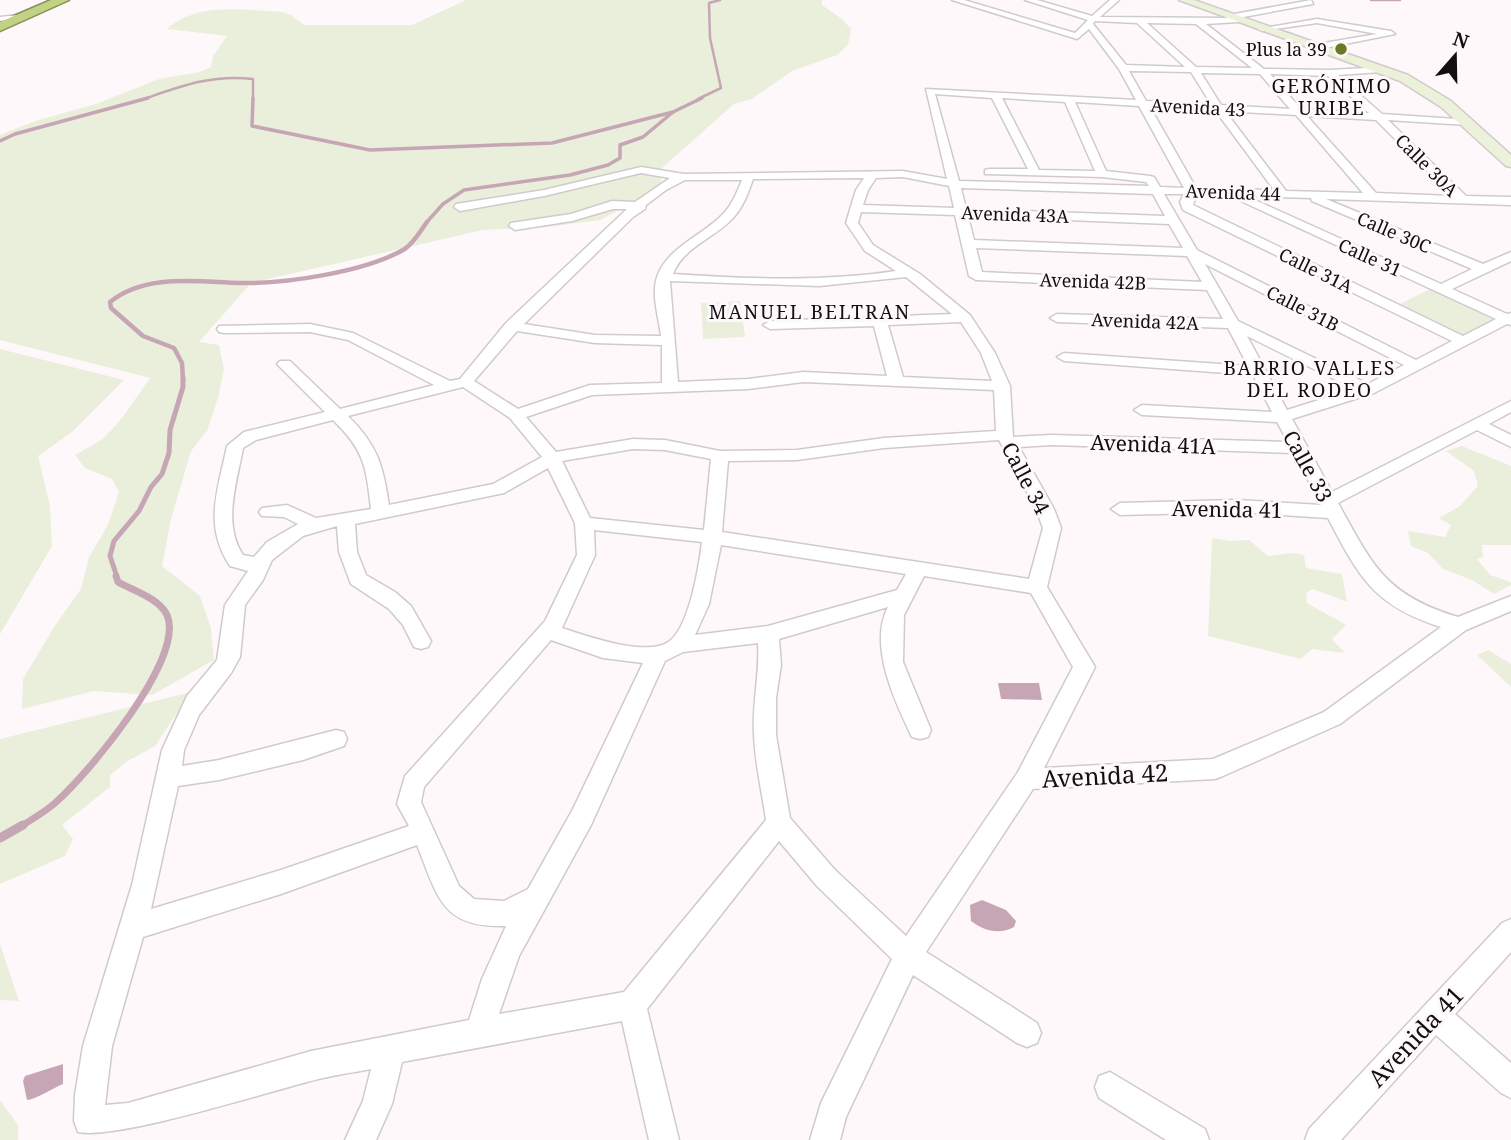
<svg xmlns="http://www.w3.org/2000/svg" width="1511" height="1140" viewBox="0 0 1511 1140" font-family="'Noto Serif',serif">
<rect width="100%" height="100%" fill="#fef8fb"/>
<g fill="#eaefdb">
<path d="M466,0H822V5L842,19L851,29L848,45L837,55L792,71L752,99L734,104L662,168L661,184L633,203L600,220L547,227L483,230L251,283L199,342L219,345L224,370L218,398L207,431L191,451L171,519L162,566L200,596L211,628L214,660L152,695L94,691L22,709L23,679L54,627L81,589L89,557L108,525L119,492L112,479L85,468L75,455L103,439L122,418L150,378L0,340V135L35,121L96,104L159,79L200,72L211,67L213,56L227,36L167,29C197,2 245,10 282,12L291,15L304,25H412Z"/>
<path d="M1432,288L1502,318L1458,337L1396,306Z"/>
<path d="M740,301L745,337L703,339L701,303Z"/>
<path d="M0,349L124,380L72,432L38,456L50,506L52,546L0,634Z"/>
<path d="M1462,446L1511,466V545H1482L1483,557L1477,559L1490,575L1511,582V585L1494,594L1472,580L1443,569L1428,553L1411,546L1408,531L1445,537L1451,525L1439,518L1460,506L1478,486L1474,471L1446,451Z"/>
<path d="M1212,538L1230,541L1249,540L1268,556L1292,553L1304,555L1306,568L1342,574L1347,602L1313,589L1306,593L1307,603L1346,625L1332,639L1345,653L1312,649L1301,659L1208,636Z"/>
<path d="M1488,650L1511,664V687L1477,655Z"/>
<path d="M191,692L155,746L126,762L110,775V787L62,825L73,839L65,856L0,884V739Z"/>
<path d="M0,944L19,1001L0,1000Z"/>
<path d="M0,1100L18,1125V1140H0Z"/>
</g>
<g fill="#c6a6b5">
<path d="M998,683H1039L1042,700L1001,699Z"/>
<path d="M982,900L1006,910L1016,921L1014,927C999,935 984,931 971,921L970,905Z"/>
<path d="M63,1064V1084C53,1088 35,1100 27,1100L23,1081L25,1076Z"/>
</g>
<g fill="none" stroke-linecap="round" stroke-linejoin="round">
<g stroke="#c6a6b5" stroke-width="2.5">
<path d="M1371,0H1400"/>
<path d="M144,99C181,86 213,74 253,79V99"/>
<path d="M698,99L721,88L710,38L709,3L720,0"/>
</g>
<g stroke="#c6a6b5" stroke-width="3.5">
<path d="M253,98L252,126L370,150L552,143L673,112L702,98"/>
<path d="M0,141L15,134L148,98"/>
<path d="M426,223L443,204L464,190L570,175L608,165L620,158V145L643,137L673,112"/>
</g>
<path stroke="#c6a6b5" stroke-width="4.5" d="M183,380L182,363L174,348L143,336L111,308L110,302C146,273 197,282 240,283C285,284 364,272 403,250C413,245 421,230 427,222"/>
<path stroke="#c6a6b5" stroke-width="5" d="M117,577L110,556L114,541L139,511L151,487L162,474L169,453L170,430L183,387V378"/>
<path stroke="#c6a6b5" stroke-width="7" d="M20,827C32,819 45,812 55,803C87,775 186,658 167,615C159,598 132,590 118,582L116,576"/>
<path stroke="#c6a6b5" stroke-width="9" d="M0,838L23,825"/>
<g stroke="#d1cacd" stroke-width="3">
<g id="street">
<path d="M952,0H964L1075,33L1088,20L1025,0H1037L1092,16L1110,0H1119L1100,17L1226,18L1229,15L1311,0L1313,4L1238,18L1242,20L1238,22L1206,24L1264,69L1330,70L1384,67L1386,69L1381,72L1338,75L1382,114L1471,120V124L1467,125L1388,120L1466,196L1511,197V205L1326,199L1483,264L1511,252V261L1452,289L1507,314L1511,313V325L1507,324L1374,393L1292,419L1332,492L1511,401V412L1489,424L1511,435V447L1477,430L1338,503C1373,566 1385,595 1458,617L1511,596V611L1466,630L1340,724L1223,776L1215,779L1033,789L926,952L1037,1023L1041,1033L1037,1043L1027,1047L1017,1043L913,975L846,1117L840,1140H810L821,1103L892,959L817,886L779,841L647,1009L679,1140H649L622,1021L402,1062L392,1104L376,1140H345L363,1101L371,1069C350,1073 328,1076 307,1082C261,1094 116,1140 78,1132L74,1121L75,1095L83,1046L132,885L162,750L187,696L217,660L225,605L248,571L230,566C203,525 218,490 227,446L244,432L325,412L277,364L280,361H290L340,409L434,385L348,340L310,332L224,333L219,332L217,329L219,326L310,324L353,333L450,381L460,379L506,323L627,209H613L572,221L515,230L509,226L511,223L571,214L612,201L635,202L670,178L641,173L544,196L460,211L454,207L456,204L544,190L641,167L684,174L903,171L947,179L926,89L1136,100L1119,69L1089,29L1077,39ZM1095,21L1137,23L1185,67L1126,65L1093,24ZM1147,23L1196,24L1252,68L1196,67ZM1129,71L1191,72L1211,104L1146,101ZM1201,73L1260,74L1290,109L1221,105ZM1270,74L1328,76L1369,113L1301,109ZM935,94L992,98L1028,169H989L985,170V174L1102,177L1146,182L1149,186L959,181ZM1002,98L1065,102L1095,171L1039,170ZM1075,102L1139,106L1184,188L1160,187L1154,177L1150,176L1106,171ZM1150,107L1215,110L1274,190L1196,188ZM1225,111L1296,115L1363,193L1286,191ZM1307,116L1376,120L1452,196L1376,193ZM903,177L949,186L954,208L863,205L868,190L876,178ZM864,178L856,190L846,223L865,251L896,271C822,282 747,279 673,274C683,247 715,238 733,218C743,207 748,194 753,179ZM685,180H742C737,192 733,203 724,213C703,236 668,246 657,277C651,295 659,318 661,336L595,335L524,324L633,217L645,209L646,205L666,190ZM961,188L1153,194L1165,216L966,209ZM1164,194H1184L1180,202L1183,210L1452,341L1416,360L1197,250ZM1196,195L1230,196L1496,319L1463,336L1193,205ZM1246,196L1311,198L1312,201L1472,269L1441,284ZM861,212L955,215L969,276L976,280L1207,290L1223,319L1057,314L1050,318L1057,322L1228,328L1248,366L1064,353L1057,357L1064,361L1253,375L1272,412L1142,405L1134,410L1142,415L1277,422L1288,442L1052,435L1013,437L1010,386L995,353L970,315L920,274L873,245L858,223ZM968,216L1169,224L1183,248L974,240ZM976,248L1187,256L1202,282L982,272ZM1205,264L1404,365L1368,384L1238,321ZM906,277L952,314L770,321L763,325L770,329L874,326L887,376L803,372L748,379L678,382L670,281L819,286ZM961,322L981,353L992,381L903,377L888,325ZM517,331L595,343L662,345V383L590,385L518,409L474,381ZM1247,336L1354,389L1287,410ZM803,382L994,390L996,431L884,438L797,450L720,451L665,440L633,439L556,452L526,417L592,395L748,389ZM463,387L510,418L542,457L493,484L389,505C383,465 378,446 348,416ZM333,420C365,451 366,467 371,509L316,518L287,505L262,508L259,512L262,516L284,517L298,524L267,542L254,557L243,555C222,524 237,482 243,448L256,440ZM999,440L1036,509L1043,528L1029,579L722,532L728,461L797,460L884,448ZM1052,445L1294,453L1321,505L1237,500L1120,503L1111,509L1120,515L1237,512L1328,518C1359,577 1374,606 1441,627L1324,712L1213,759L1044,768L1095,667L1047,587L1061,528L1054,509L1019,447ZM633,449L665,450L711,459L704,530L590,518L562,461ZM548,468L575,523L577,555L545,621L405,776L397,804L409,826L281,870L151,909L178,786L219,780L303,760L344,746L347,739L344,732L336,730L219,760L182,766L184,750L199,715L231,673L240,657L245,605L263,580L272,560L303,536L337,526L339,552L351,584L389,609L403,625L414,647L421,649L428,647L431,641L411,606L395,592L366,575L357,552L355,524L504,493ZM594,530L702,542C699,566 690,623 671,640C649,659 587,636 562,628L595,555ZM721,545L906,574L897,590L768,626L695,635L709,604ZM924,576L1031,593L1073,667L1018,772L906,936L835,870L790,818L776,735V698L781,665L779,639L888,607C868,645 895,702 912,737L920,739L928,737L931,730L903,662L904,615ZM551,640L603,658L643,663L573,809L528,889L504,901L474,899L459,886L421,802L424,787ZM758,643C760,674 752,704 754,734C755,763 762,792 766,820L624,992L499,1014L519,956L591,825L665,661L683,652ZM417,845C438,897 441,928 506,926L482,979L469,1020L311,1051L128,1103L105,1105L112,1046L143,937L281,894Z"/>
<path d="M27,14V18L0,21V17Z"/>
<path d="M1317,19L1391,31L1395,34L1315,50L1312,45L1377,34L1317,23L1262,31L1258,29Z"/>
<path d="M1511,919V952L1455,1014L1511,1063V1098L1501,1093L1436,1035L1341,1140H1305L1309,1129L1502,923Z"/>
<path d="M1110,1072L1205,1129L1209,1140H1166L1099,1098L1095,1087L1099,1076Z"/>
</g>
</g>
<g stroke="#d1cacd" stroke-width="3">
<path id="secondary" d="M1179,0H1194L1408,75L1451,101L1511,155V167L1506,166L1441,107L1400,81Z"/>
</g>
<g stroke="#848e5a" stroke-width="3">
<path id="highway" d="M51,0H69L0,31V22Z"/>
</g>
<use href="#street" fill="#fff" fill-rule="evenodd"/>
<use href="#secondary" fill="#ecf2da" fill-rule="evenodd"/>
<use href="#highway" fill="#c1d282" fill-rule="evenodd"/>
</g>
<circle fill="#6b7926" stroke="#fef8fb" stroke-width="2.5" cx="1341" cy="49" r="7"/>
<g text-anchor="middle" dominant-baseline="central" stroke-width="6" stroke-linejoin="round" paint-order="stroke">
<g font-size="18" fill="#120f10" stroke="#fef8fb" text-anchor="end">
<text x="1327" y="49">Plus la 39</text>
</g>
<g font-size="18" fill="#120f10" stroke="#fef8fb">
<text transform="translate(1198 107) rotate(3)">Avenida 43</text>
<text transform="translate(1427 165) rotate(45)">Calle 30A</text>
<text transform="translate(1233 192) rotate(2)">Avenida 44</text>
<text transform="translate(1015 214) rotate(2)">Avenida 43A</text>
<text transform="translate(1394 232) rotate(23)">Calle 30C</text>
<text transform="translate(1370 257) rotate(24)">Calle 31</text>
<text transform="translate(1316 270) rotate(26)">Calle 31A</text>
<text transform="translate(1093 281) rotate(2)">Avenida 42B</text>
<text transform="translate(1303 308) rotate(27)">Calle 31B</text>
<text transform="translate(1145 321) rotate(2)">Avenida 42A</text>
</g>
<g font-size="19" letter-spacing="2" fill="#120f10" stroke="#fef8fb">
<text x="1332" y="86">GERÓNIMO<tspan x="1332" dy="22">URIBE</tspan></text>
<text x="810" y="312">MANUEL BELTRAN</text>
<text x="1310" y="368">BARRIO VALLES<tspan x="1310" dy="22">DEL RODEO</tspan></text>
</g>
<g font-size="21" fill="#120f10" stroke="#fef8fb">
<text transform="translate(1153 444) rotate(2)">Avenida 41A</text>
<text transform="translate(1308 466) rotate(61)">Calle 33</text>
<text transform="translate(1026 478) rotate(62)">Calle 34</text>
<text transform="translate(1227 509) rotate(1)">Avenida 41</text>
</g>
<g font-size="24" fill="#120f10" stroke="#fef8fb">
<text transform="translate(1105 775) rotate(-3)">Avenida 42</text>
<text transform="translate(1415 1036) rotate(-47)">Avenida 41</text>
</g>
</g>
<g transform="translate(1455 56) rotate(20)" stroke="#fef8fb" stroke-width="5" paint-order="stroke">
<path d="M0-5L12 26L0 18L-12 26Z" fill="#120f10"/>
<text y="-10" font-size="19" font-weight="bold" text-anchor="middle" fill="#120f10">N</text>
</g>
</svg>
